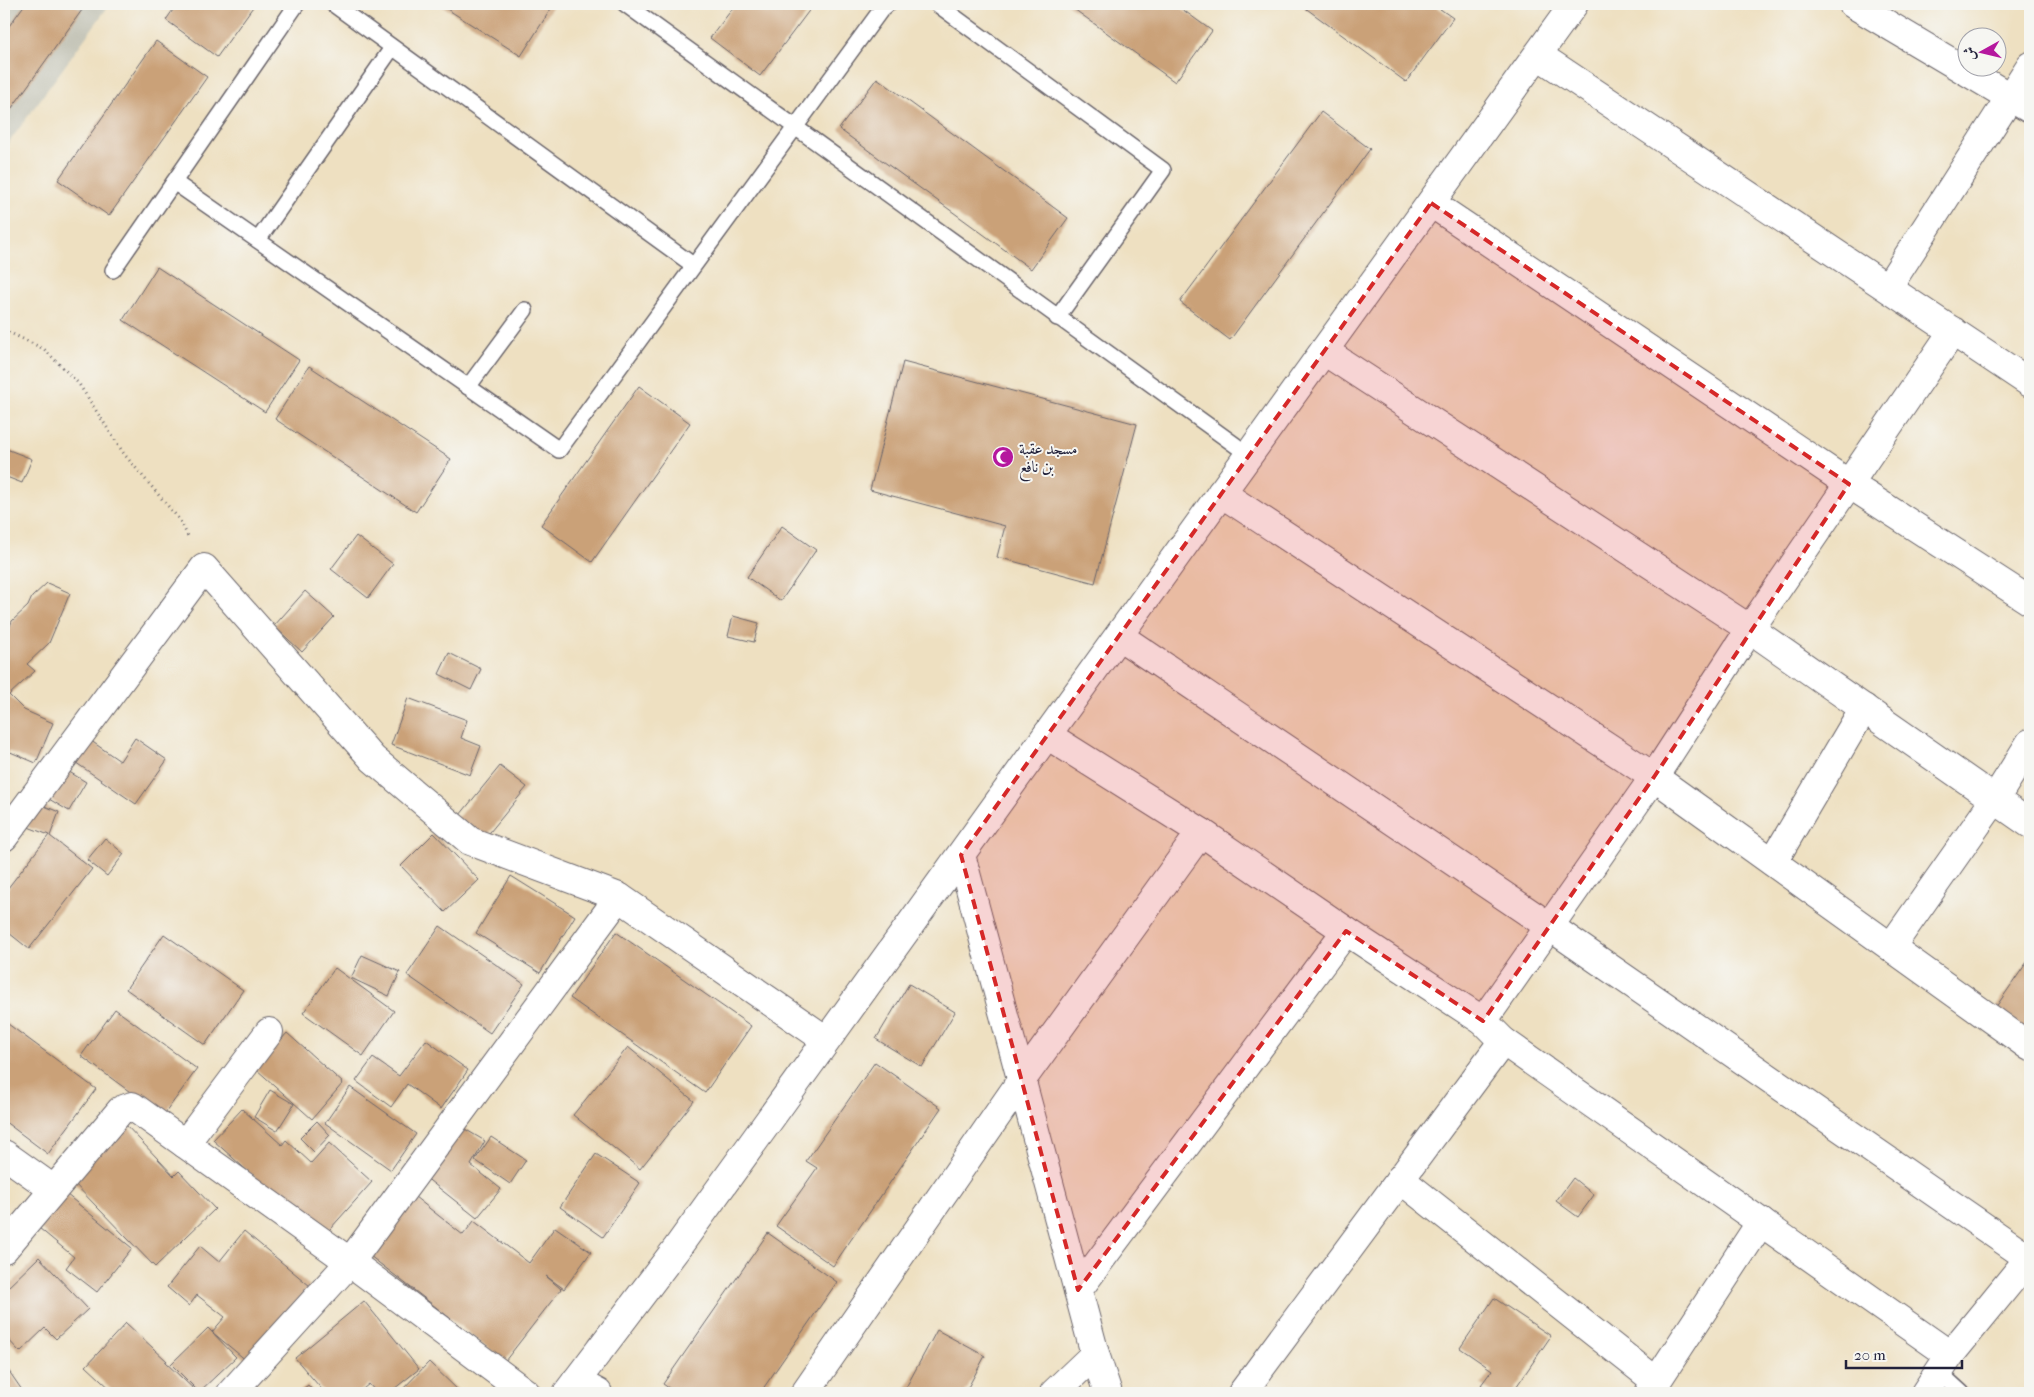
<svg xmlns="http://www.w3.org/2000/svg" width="2034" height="1397" viewBox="0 0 2034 1397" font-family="'IM FELL French Canon',Amiri,serif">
<rect width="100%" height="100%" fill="#f6f6f2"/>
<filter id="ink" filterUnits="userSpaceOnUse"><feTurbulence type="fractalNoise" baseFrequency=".02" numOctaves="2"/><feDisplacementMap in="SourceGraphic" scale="10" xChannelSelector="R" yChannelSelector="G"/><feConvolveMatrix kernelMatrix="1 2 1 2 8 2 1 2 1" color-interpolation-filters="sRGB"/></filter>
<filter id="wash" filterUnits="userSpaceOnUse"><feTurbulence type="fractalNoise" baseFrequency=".0096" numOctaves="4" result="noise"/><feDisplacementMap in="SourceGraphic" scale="20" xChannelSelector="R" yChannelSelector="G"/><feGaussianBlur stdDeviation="1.12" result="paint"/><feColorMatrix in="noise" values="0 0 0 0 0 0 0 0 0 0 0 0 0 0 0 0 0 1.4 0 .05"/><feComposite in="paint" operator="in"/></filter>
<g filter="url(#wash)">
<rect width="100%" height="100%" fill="#eee0c1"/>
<path fill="#c5c5b8" d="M4,4H110L4,149Z"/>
<g id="blocks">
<g fill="#caa178">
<path d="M25,4H73L82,10L4,119V33Z"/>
<path d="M177,4H255L217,57L166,20Z"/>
<path d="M439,4H554L521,56Z"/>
<path d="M736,4H814L760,76L710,38Z"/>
<path d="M1067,4H1175L1212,31L1175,82Z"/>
<path d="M1300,4H1433L1453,18L1406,82Z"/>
<path d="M156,41L207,77L109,216L58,180Z"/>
<path d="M877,78L1068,218L1031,269L839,129Z"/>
<path d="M1321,112L1370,149L1230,340L1180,302Z"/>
<path d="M157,267L299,360L265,412L123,320Z"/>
<path d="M903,362L1137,424L1095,583L997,557L1005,526L870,490Z"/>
<path d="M309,366L451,459L416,512L275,419Z"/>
<path d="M639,386L690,423L592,562L541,525Z"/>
<path d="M4,448L32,459L22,483L4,476Z"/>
<path d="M782,526L816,550L781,601L747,577Z"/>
<path d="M356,536L393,564L368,598L331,569Z"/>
<path d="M47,583L70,593L49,643L27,664L35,671L9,695L24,710L53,723L36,763L8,751L4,760V742L8,744L4,739V641L12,621L28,606L32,597Z"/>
<path d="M305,591L334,617L302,652L274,626Z"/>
<path d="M733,616L759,623L754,642L728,636Z"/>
<path d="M449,653L481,669L471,690L439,674Z"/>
<path d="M408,698L467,720L461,738L481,746L470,775L391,745Z"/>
<path d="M84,736L120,761L135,738L167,760L136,804L69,758Z"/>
<path d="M500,766L527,787L481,843L455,821Z"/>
<path d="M61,767L86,782L69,811L44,796Z"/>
<path d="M37,803L59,812L50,836L92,869L29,949L4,929V893L49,835L28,827Z"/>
<path d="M434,833L479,880L445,912L401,866Z"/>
<path d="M105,838L124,854L107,876L87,860Z"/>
<path d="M511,876L575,916L540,973L476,933Z"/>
<path d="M440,926L524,984L490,1033L407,975Z"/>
<path d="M616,932L751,1026L705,1093L570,998Z"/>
<path d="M164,934L243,990L205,1045L126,989Z"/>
<path d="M362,955L400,972L389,996L351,978Z"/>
<path d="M2027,962L2030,964V1045L1989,1017Z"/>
<path d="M335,968L394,1011L363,1056L303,1013Z"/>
<path d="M909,984L955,1012L922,1067L876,1039Z"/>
<path d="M115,1009L197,1069L163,1116L81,1056Z"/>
<path d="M4,1021L96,1089L48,1154L4,1121Z"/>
<path d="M287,1033L343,1083L312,1119L256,1069Z"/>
<path d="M426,1040L468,1070L441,1109L407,1084L391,1107L356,1081L373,1058L399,1076Z"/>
<path d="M628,1047L694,1101L640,1169L573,1115Z"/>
<path d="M875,1062L941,1108L833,1266L776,1226L817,1168L806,1161Z"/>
<path d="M350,1087L416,1134L391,1170L325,1123Z"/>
<path d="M270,1090L294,1104L277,1131L254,1117Z"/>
<path d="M242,1109L282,1145L286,1140L311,1163L329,1143L372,1182L322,1238L213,1140Z"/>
<path d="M317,1121L330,1135L314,1152L300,1138Z"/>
<path d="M125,1124L174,1176L179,1171L215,1209L155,1267L69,1178Z"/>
<path d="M458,1125L485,1141L471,1165L501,1189L477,1218L425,1177Z"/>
<path d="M491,1137L526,1160L510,1184L475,1160Z"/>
<path d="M596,1154L640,1183L603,1237L560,1207Z"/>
<path d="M1573,1178L1594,1195L1578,1217L1556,1201Z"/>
<path d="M410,1193L463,1235L474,1221L529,1263L555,1227L591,1252L564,1289L546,1276L561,1289L505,1361L365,1252Z"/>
<path d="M66,1194L132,1248L97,1292L66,1268L74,1257L39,1228Z"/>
<path d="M244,1231L310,1286L247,1361L212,1332L225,1317L197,1295L189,1306L167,1287L200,1246L219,1262Z"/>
<path d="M768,1233L837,1282L760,1393H676L663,1384Z"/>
<path d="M39,1257L88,1309L56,1339L45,1328L20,1352L4,1335V1291Z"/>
<path d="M1494,1298L1551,1336L1512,1393H1494L1481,1385L1492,1370L1460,1348Z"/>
<path d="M364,1301L419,1369L389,1393H377L369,1384L358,1393H325L295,1358Z"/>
<path d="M126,1323L167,1361L165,1362L198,1393H115L86,1366Z"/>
<path d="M208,1328L236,1357L199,1392L171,1364Z"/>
<path d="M937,1330L985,1356L965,1393H903Z"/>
<path d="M429,1362L461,1393H399Z"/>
<path d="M4,1364L22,1390L18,1393H4Z"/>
<path d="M308,1385L315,1393H298Z"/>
</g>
</g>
</g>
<g filter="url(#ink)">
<use href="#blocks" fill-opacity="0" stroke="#69646a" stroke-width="1"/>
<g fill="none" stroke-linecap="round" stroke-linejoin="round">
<g stroke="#69646a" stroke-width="18">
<g id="service">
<path d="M333,4L693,265"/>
<path d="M625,4L1249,455"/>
<path d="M937,4L1163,170L1057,318"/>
<path d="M174,182L559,450L881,10L888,4"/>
<path d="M258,240L392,48"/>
<path d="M113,270L297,4"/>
<path d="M468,387L525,310"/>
<path d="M1939,1372L1962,1393"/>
</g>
</g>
<g stroke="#69646a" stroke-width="30">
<g id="minor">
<path d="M1853,4L2030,109"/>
<path d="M1538,55L2030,383"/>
<path d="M1431,203L1849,484L2030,601"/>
<path d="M1888,287L2030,66"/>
<path d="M1324,351L1750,629L2030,824"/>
<path d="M1221,493L1654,777L2030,1047"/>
<path d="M1119,636L1549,926L2029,1258"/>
<path d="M1047,735L1201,832L1346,931L1483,1021L1503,1041L1950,1355"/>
<path d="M4,837L204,568L373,759L470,841L619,897L826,1040"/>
<path d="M961,855L1095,1354L1108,1393"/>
<path d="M1773,862L1864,708"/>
<path d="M1891,947L1995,799L2030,743"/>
<path d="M1483,1021L1654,777L1750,629L1953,331"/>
<path d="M185,1144L269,1032"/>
<path d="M4,1154L53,1189"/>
<path d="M1400,1179L1657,1382"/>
<path d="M4,1249L121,1110L132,1106L350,1262L526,1393"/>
<path d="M1078,1290L1346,931"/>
<path d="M576,1381L598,1393"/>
<path d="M231,1393L350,1262L619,897"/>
<path d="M567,1393L677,1248L1574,4"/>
<path d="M805,1393L1021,1081L1201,832"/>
<path d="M1054,1393L1095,1354"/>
<path d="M1242,1393L1503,1041"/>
<path d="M1649,1393L1761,1222"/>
<path d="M1925,1393L1950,1355L2030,1257"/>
</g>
</g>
<path stroke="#69646a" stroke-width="3" stroke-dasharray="1 4" stroke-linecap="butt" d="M4,330L44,349L79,384L124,454L179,519L189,538"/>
<use href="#service" stroke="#fff" stroke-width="15"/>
<use href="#minor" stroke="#fff" stroke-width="28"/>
</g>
</g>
<path fill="#d62828" fill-opacity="0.2" stroke="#d62828" stroke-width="4" stroke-dasharray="10 6" stroke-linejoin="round" d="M1431,203L1849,484L1654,777L1483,1021L1346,931L1078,1290L961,855Z"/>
<defs>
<g id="mosque-disc" transform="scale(1.125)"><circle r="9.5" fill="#b5179e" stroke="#f6f6f2"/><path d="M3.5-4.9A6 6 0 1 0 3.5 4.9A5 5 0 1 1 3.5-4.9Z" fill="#fff"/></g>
</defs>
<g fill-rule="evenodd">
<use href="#mosque-disc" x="1003" y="457"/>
</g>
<g text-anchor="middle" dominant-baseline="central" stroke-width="4" stroke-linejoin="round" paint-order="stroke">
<g font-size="16" fill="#22223b" stroke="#f6f6f2" text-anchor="start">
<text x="1019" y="448">مسجد عقبة<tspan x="1019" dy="18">بن نافع</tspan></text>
</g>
</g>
<rect width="2034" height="1397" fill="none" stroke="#f6f6f2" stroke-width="20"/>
<g transform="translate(1982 52) rotate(262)"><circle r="24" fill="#f6f6f2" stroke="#a1a1a9"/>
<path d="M0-4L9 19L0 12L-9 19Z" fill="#b5179e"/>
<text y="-8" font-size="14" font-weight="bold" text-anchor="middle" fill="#22223b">ش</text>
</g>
<path d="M1846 1360v8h116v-8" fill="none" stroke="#22223b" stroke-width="2.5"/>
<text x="1854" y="1360" font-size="15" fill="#22223b" stroke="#f6f6f2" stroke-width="4" paint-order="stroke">20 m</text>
</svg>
